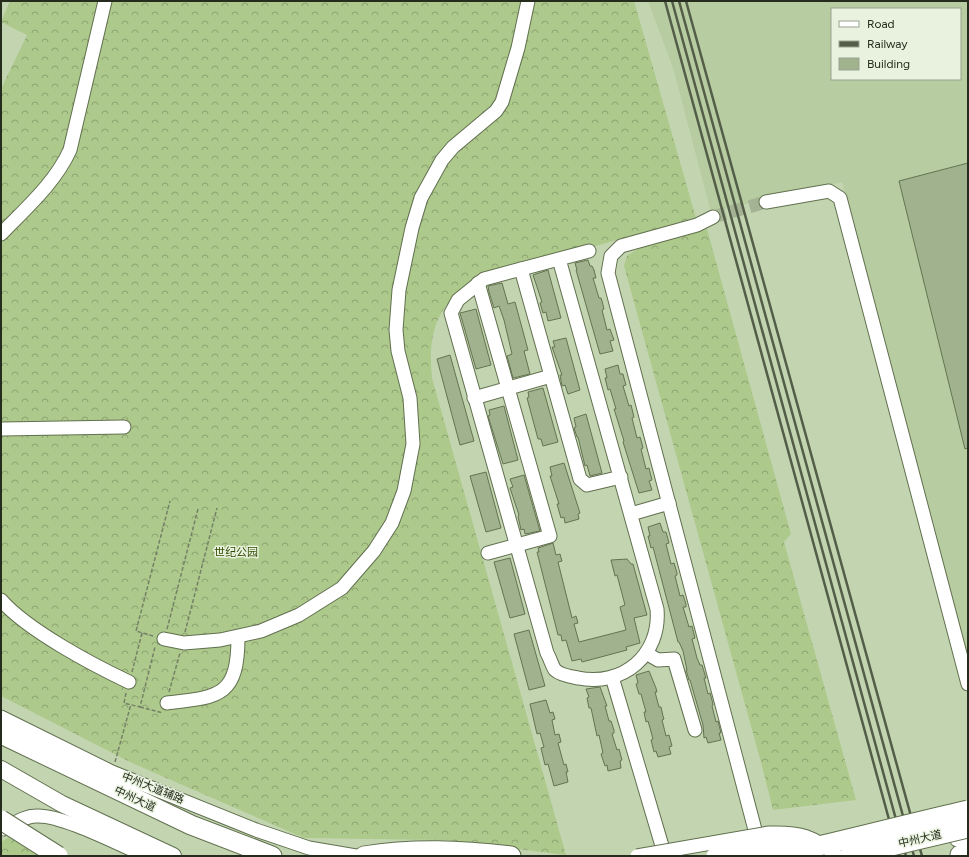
<svg xmlns="http://www.w3.org/2000/svg" width="969" height="857" viewBox="0 0 969 857" font-family="Figtree,'Noto Sans SC',sans-serif">
<defs>
<pattern id="forest-crowns" width="20" height="18" patternUnits="userSpaceOnUse"><rect width="20" height="18" fill="#adc98c"/><path d="M2 6a3 3 0 1 1 6 0M12 15a3 3 0 1 1 6 0" fill="none" stroke="#8da372"/></pattern>
</defs>
<rect width="100%" height="100%" fill="#c3d5b0"/>
<path fill="#b7cca0" fill-rule="evenodd" d="M648,1H968V670L842,182L711,212L673,68ZM832,9H960V79H832Z"/>
<g fill="url(#forest-crowns)">
<path d="M10,1H634L696,218C651,230 606,243 561,256C525,266 484,272 455,297C431,317 429,349 432,378L566,855L446,840L304,838L132,763L1,696V89L27,35L1,22Z"/>
<path d="M707,229L791,534L784,542L856,800L773,810L762,766L624,266L627,256L639,248Z"/>
<path d="M9,837L39,856H1V842Z"/>
</g>
<g fill="#a1b28e" stroke="#647452">
<path d="M968,163V448L965,449L899,181Z"/>
<path d="M588,260L590,266H592L594,270L596,278H593L599,298H601L602,301L604,309L602,310L607,330L610,329L614,340L610,341L613,351L600,354L576,270H577L575,263Z"/>
<path d="M548,270L561,318L548,321L546,312L543,313L540,303L542,302L533,275Z"/>
<path d="M502,283L508,304L515,302L528,350L524,351L530,374L513,378L507,356L512,354L504,320L499,306L494,308L489,292L488,286Z"/>
<path d="M476,309L491,365L476,369L460,313Z"/>
<path d="M566,338L580,390L568,394L565,385L562,386L560,375H562L552,347H555L553,341Z"/>
<path d="M450,355L474,441L460,445L437,359Z"/>
<path d="M618,365L620,374H623L624,378L626,385L623,386L629,406L631,405L634,417L632,418L637,438L640,437L641,440L643,448L641,449L646,469L649,468L652,480L649,481L652,490L639,493L623,442L624,441L614,409H616L610,389L608,390L605,378H607L605,369Z"/>
<path d="M543,388L558,442L543,446L541,439H538L527,398L529,397L528,392Z"/>
<path d="M504,406L518,460L503,464L488,416L490,415L489,410Z"/>
<path d="M586,414L602,473L590,476L587,465L585,466L578,437H577L574,428L576,427L574,418Z"/>
<path d="M564,463L580,513L578,514L579,519L565,523L564,517L561,518L557,504H559L550,476H552L550,467Z"/>
<path d="M486,472L501,528L486,532L470,476Z"/>
<path d="M524,475L540,531L525,534L524,529L521,530L518,516L519,515L510,488L513,487L510,479Z"/>
<path d="M660,523L663,532H666L669,543L666,544L671,564L674,563L677,573V575L675,576L680,596L683,595L686,604V607H683L689,627L692,626L695,638L692,639L697,658L700,665H702L706,678H704L708,694L710,693L712,700L713,705L712,706L716,722L718,721L721,733H719L721,740L708,743L706,737L704,738L703,725L690,680H689L686,670H687L683,651L679,642H678L653,547L651,548L648,536H650L648,527Z"/>
<path d="M553,543L556,555L560,554L562,561L558,562L572,618L576,616L578,623L574,624L579,642L626,630L620,607L625,605L617,575L615,576L611,560L627,559L631,564H633L647,615L634,618L640,643L626,647L627,650L582,662L581,659L572,661L566,640L562,641L561,635H558L537,552H539L538,548Z"/>
<path d="M510,558L525,614L510,618L494,562Z"/>
<path d="M529,630L545,686L529,690L514,634Z"/>
<path d="M649,671L656,688L657,692H655L659,707H661L663,716L664,719L662,720L666,736L669,735L672,746L669,747L671,754L658,757L656,751L654,752L651,740L653,739L648,721L646,722L644,712H646L641,694H639L636,684L638,683L636,675Z"/>
<path d="M600,687L607,706H605L609,721H611L614,730V733L612,734L617,750L619,749L622,760L620,761L621,768L608,771L607,765L605,766L601,754L603,753L599,735L597,736L591,708H589L587,698L589,697L586,689Z"/>
<path d="M546,700L550,713L553,712L555,719L552,720L555,735L559,734L561,742L558,743L564,765L566,764L568,772H566L568,782L554,786L548,764L545,765L541,748L544,747L540,733L537,734L530,704Z"/>
</g>
<g fill="none" stroke-linecap="round" stroke-linejoin="round">
<path stroke="#a3b393" stroke-width="13" stroke-dasharray="13 6" stroke-linecap="butt" d="M713,217L766,202"/>
<g stroke="#61704f" stroke-width="15">
<g id="minor">
<path d="M766,202L829,191L840,198L968,684"/>
<path d="M713,217L697,225L621,246L611,256L608,273L759,845"/>
<path d="M1,234C26,208 55,183 70,150L105,1"/>
<path d="M559,259L657,609C661,655 623,687 578,678C572,677 560,675 555,670C552,666 550,658 547,653L451,313L458,300L484,279L589,251"/>
<path d="M521,269L580,479L587,485L621,477"/>
<path d="M478,283L550,536L488,553"/>
<path d="M474,398L551,376"/>
<path d="M1,429L124,427"/>
<path d="M631,514L669,503"/>
<path d="M1,600C27,630 93,665 129,682"/>
<path d="M164,639L184,643L220,640L261,631L299,615L342,588L374,551L392,523L404,491L413,444L410,398L398,351L396,330L399,290L412,228L421,198L442,160L453,147L496,111L502,102L518,48L528,1"/>
<path d="M646,653L658,660L674,659L695,730"/>
<path d="M612,677L665,856"/>
<path d="M167,703C219,697 238,697 238,637"/>
<path d="M1,717L112,772L256,830L309,848L356,856"/>
<path d="M4,829C14,824 24,816 36,816C61,814 120,845 146,856"/>
<path d="M957,840L968,838"/>
</g>
</g>
<g stroke="#61704f" stroke-width="18">
<path id="major" d="M1,769L62,804L173,856"/>
</g>
<g stroke="#61704f" stroke-width="21">
<g id="highway">
<path d="M1,734L191,825L272,856"/>
<path d="M960,855L968,853"/>
<path d="M364,856C414,848 461,850 511,856"/>
</g>
</g>
<g stroke="#758167" stroke-width="1.5" stroke-dasharray="4 2" stroke-linecap="butt">
<path d="M167,629L198,509"/>
<path d="M185,632L217,508"/>
<path d="M153,636L136,631L170,501"/>
<path d="M132,672L142,633"/>
<path d="M169,692L180,653"/>
<path d="M126,693L124,703L140,707L155,647"/>
<path d="M140,707L163,713"/>
<path d="M115,762L131,704"/>
</g>
<use href="#minor" stroke="#fff" stroke-width="13"/>
<use href="#major" stroke="#fff" stroke-width="16"/>
<use href="#highway" stroke="#fff" stroke-width="19"/>
<g stroke="#535d48" stroke-width="2.5">
<path d="M665,1L899,856"/>
<path d="M672,1L906,856"/>
<path d="M679,1L914,856"/>
<path d="M686,1L922,856"/>
</g>
<g stroke="#61704f" stroke-width="15" stroke-linecap="butt">
<path id="minor-bridge" d="M637,856L769,833C801,832 813,836 837,856"/>
</g>
<g stroke="#61704f" stroke-width="21" stroke-linecap="butt">
<g id="highway-bridge">
<path d="M1,820L58,856"/>
<path d="M716,856L793,841"/>
<path d="M775,856C839,842 903,825 968,810"/>
<path d="M849,856L968,828"/>
</g>
</g>
<use href="#minor-bridge" stroke="#fff" stroke-width="13"/>
<use href="#highway-bridge" stroke="#fff" stroke-width="19"/>
</g>
<g text-anchor="middle" dominant-baseline="central" stroke-width="3" stroke-linejoin="round" paint-order="stroke">
<g font-size="11" fill="#324b00" stroke="#e9f2df">
<text x="236" y="552">世纪公园</text>
</g>
<g font-size="11" fill="#252b1d" stroke="#e9f2df">
<text transform="translate(153 788) rotate(22)">中州大道辅路</text>
<text transform="translate(135 799) rotate(25)">中州大道</text>
<text transform="translate(920 839) rotate(-13)">中州大道</text>
</g>
</g>
<rect width="969" height="857" fill="none" stroke="#252b1d" stroke-width="4"/>
<rect x="831" y="8" width="130" height="72" fill="#e9f2df" stroke="#9ba291"/>
<rect x="839" y="21" width="20" height="6" fill="#ffffff" stroke="#9ba291"/>
<text x="867" y="28" font-size="12" fill="#252b1d">Road</text>
<rect x="839" y="41" width="20" height="6" fill="#535d48" stroke="#9ba291"/>
<text x="867" y="48" font-size="12" fill="#252b1d">Railway</text>
<rect x="839" y="58" width="20" height="12" fill="#a1b28e" stroke="#9ba291"/>
<text x="867" y="68" font-size="12" fill="#252b1d">Building</text>
</svg>
